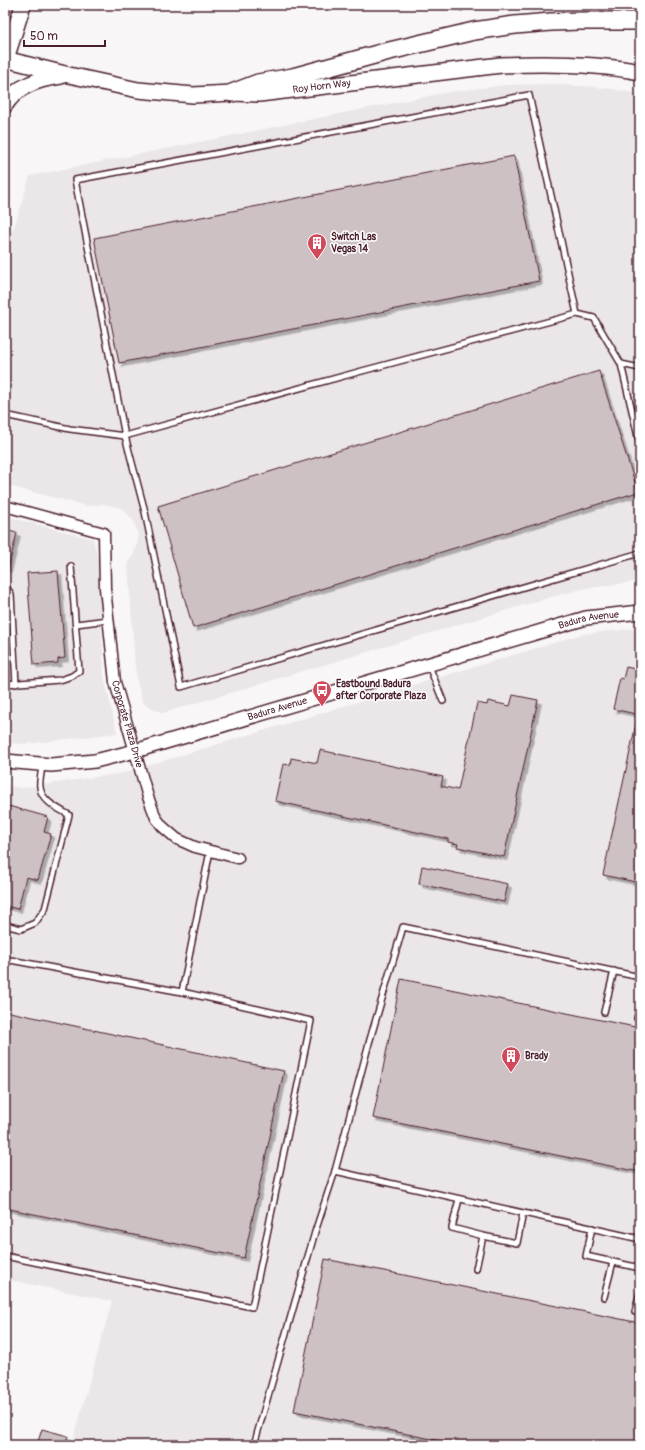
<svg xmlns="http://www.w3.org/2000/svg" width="645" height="1450" viewBox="0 0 645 1450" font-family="Pangolin,sans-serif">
<defs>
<filter id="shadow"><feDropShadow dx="3.5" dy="3.5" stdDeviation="0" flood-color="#0004"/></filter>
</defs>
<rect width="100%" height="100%" fill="#f8f6f7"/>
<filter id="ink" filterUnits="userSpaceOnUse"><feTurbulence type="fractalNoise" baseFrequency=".025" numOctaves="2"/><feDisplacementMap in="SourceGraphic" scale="8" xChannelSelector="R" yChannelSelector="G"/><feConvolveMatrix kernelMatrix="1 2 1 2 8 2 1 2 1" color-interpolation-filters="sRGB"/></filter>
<g filter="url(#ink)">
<g fill="#ebe6e8">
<path d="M553,84L606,88L640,94V581L582,589L551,597L163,713L143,703L137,681L135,666L128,562L133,556L138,541L137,531L134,522L128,514L121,508L113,506L103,504L87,506L5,485V243L15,225L30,176L449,92L506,85Z"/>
<path d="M5,516L93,539L98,560L104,677L117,733L26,744L5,743Z"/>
<path d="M640,628V1445H72L112,1301L5,1279V785L22,788L123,773L583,634Z"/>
</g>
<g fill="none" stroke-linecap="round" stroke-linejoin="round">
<path stroke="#8f747b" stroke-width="3" d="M434,5L462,10"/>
</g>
<g fill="#cdc1c4" stroke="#4a1f2b" filter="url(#shadow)">
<path d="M514,156L539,281L119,363L94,238Z"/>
<path d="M599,371L638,492L193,628L158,506Z"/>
<path d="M5,530L17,533L8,569L5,568Z"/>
<path d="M58,571L65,658L58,659V663L34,665L27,573Z"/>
<path d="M626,667L640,670V715L613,709L620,678L623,679Z"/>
<path d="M513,695L538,700L504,857L457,847L458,844L448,842V839L275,801L283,764L290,765L291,758L317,763L320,750L443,777L441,786L458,790L477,703L487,705L488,701L510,706Z"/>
<path d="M636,724H640V883L603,875Z"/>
<path d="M5,805L48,817L44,832L51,834L38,880L26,877L18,909L5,906Z"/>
<path d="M422,866L508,884L504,902L419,884Z"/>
<path d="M401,979L640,1028V1172L373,1118Z"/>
<path d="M5,1011L284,1071L244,1258L5,1208Z"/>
<path d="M325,1259L640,1323V1445H461L294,1411Z"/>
<path d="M42,1429L68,1436L65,1445H37Z"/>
</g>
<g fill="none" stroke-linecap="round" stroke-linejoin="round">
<g stroke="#4a1f2b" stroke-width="8">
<g id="lane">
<path d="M577,314L529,95L75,180L125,436L145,512L181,687L640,553"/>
<path d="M621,364L640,445"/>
<path d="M5,415L70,429L125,436L362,371L577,314L594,318L621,364L640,368"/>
<path d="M5,586L11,594L16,684"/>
<path d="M76,624L108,620"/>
<path d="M429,666L443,701"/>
<path d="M5,684L60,680L72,676L79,671L71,566"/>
<path d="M5,925L21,929L35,923L45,909L69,815C59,809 41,801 40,787C39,780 42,771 42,764"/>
<path d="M5,959L182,992L311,1021L252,1307L5,1256"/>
<path d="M182,992L210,851"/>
<path d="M604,1012L614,971"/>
<path d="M637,1018L640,1007"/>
<path d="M335,1171L640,1239"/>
<path d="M459,1199L452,1228L483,1236L476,1269"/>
<path d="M592,1228L586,1256L613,1262L604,1297"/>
<path d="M483,1236L517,1243L523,1213"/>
<path d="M613,1262L640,1268"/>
<path d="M635,1312L640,1293"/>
<path d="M254,1445L315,1232L335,1171L369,1043L403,927L640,977"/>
</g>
</g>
<g stroke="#4a1f2b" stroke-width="13">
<g id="street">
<path id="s1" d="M5,506L104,533L105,588L115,682L148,797L156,818L163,827L177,839L195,847L238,858"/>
</g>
</g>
<g stroke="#4a1f2b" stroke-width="16">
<g id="secondary">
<path id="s2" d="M5,761L51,765L95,761L135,751L586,618L640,612"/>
</g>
</g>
<g stroke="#4a1f2b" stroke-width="18">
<g id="primary">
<path id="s3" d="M5,59L69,75L138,90L193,95L232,93L259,94L501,65C547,63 594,63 640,72"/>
<path d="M5,62L23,5"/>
<path d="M5,105C18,85 39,79 61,76"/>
</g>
</g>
<g stroke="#4a1f2b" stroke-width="20">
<path id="highway" d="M232,93L258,83L293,77L385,52L474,31L515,25L551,22L580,21H640"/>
</g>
<use href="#lane" stroke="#fff" stroke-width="5"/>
<use href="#street" stroke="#fff" stroke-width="10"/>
<use href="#secondary" stroke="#fff" stroke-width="13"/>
<use href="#primary" stroke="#fff" stroke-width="15"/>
<use href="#highway" stroke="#fff" stroke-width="17"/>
</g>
</g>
<defs>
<g id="building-pin" transform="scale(1)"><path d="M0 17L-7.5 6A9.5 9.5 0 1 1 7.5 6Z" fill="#d1495b" stroke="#fff"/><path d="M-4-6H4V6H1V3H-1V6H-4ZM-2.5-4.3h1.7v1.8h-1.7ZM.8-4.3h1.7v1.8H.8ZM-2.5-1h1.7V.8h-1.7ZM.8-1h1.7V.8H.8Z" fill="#fff"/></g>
<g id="bus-pin" transform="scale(1)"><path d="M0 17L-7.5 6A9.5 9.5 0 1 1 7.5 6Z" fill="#d1495b" stroke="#fff"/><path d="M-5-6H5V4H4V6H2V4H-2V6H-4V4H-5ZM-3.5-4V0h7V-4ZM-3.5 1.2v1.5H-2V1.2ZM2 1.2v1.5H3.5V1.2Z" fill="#fff"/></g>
</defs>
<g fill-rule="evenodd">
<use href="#building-pin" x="317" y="243"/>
<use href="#bus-pin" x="322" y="690"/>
<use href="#building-pin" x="511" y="1056"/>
</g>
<g text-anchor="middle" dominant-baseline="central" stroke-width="3" stroke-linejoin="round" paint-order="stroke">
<g font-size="10" fill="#4a1f2b" stroke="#fff">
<text stroke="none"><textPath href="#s3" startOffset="321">Roy Horn Way</textPath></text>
<text stroke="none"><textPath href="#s2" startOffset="604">Badura Avenue</textPath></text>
<text stroke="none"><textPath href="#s2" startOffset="280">Badura Avenue</textPath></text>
<text stroke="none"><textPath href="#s1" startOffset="296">Corporate Plaza Drive</textPath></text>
</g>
<g font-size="10" font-weight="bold" fill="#4a1f2b" stroke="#fff" text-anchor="start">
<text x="331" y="237">Switch Las<tspan x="331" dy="12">Vegas 14</tspan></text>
<text x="336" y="684">Eastbound Badura<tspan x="336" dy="12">after Corporate Plaza</tspan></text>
<text x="525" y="1056">Brady</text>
</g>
</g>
<rect width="645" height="1450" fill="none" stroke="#fff" stroke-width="20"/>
<rect x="10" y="10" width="625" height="1430" fill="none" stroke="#4a1f2b" stroke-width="1.5" filter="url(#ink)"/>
<path d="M24 40v6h81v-6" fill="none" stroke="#4a1f2b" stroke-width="2"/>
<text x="30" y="40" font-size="12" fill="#4a1f2b" stroke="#ffffff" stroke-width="3" paint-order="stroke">50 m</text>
</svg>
